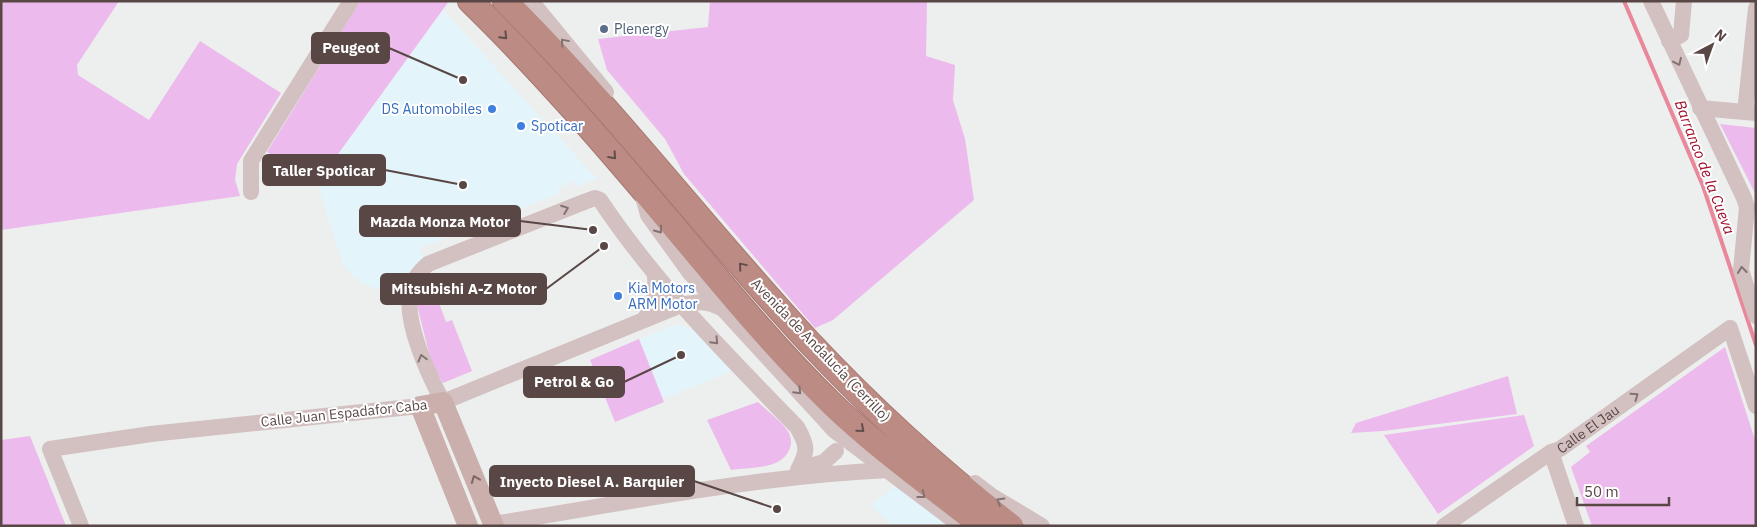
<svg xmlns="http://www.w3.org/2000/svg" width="1757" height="527" viewBox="0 0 1757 527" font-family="'IBM Plex Sans',sans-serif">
<rect width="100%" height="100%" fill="#ecefee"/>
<g fill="#e4f4fb">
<path d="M443,10L597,179L576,187L573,181L558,188L559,194L420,248L424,257L408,275L403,286L401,304L389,293L361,283L351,275L343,264L317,183Z"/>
<path d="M678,324L695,331L732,371L663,399L639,339Z"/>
<path d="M898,484L955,526H891L871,505Z"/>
</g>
<g fill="#ecbaed">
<path d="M1,1H119L77,65L78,75L149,120L200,41L281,93L237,164L235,180L240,196L1,230Z"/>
<path d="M360,1H449L317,183L267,152Z"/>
<path d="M710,1H927L926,56L955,65L953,100L965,139L974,200L833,320L815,328L684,174L665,139L607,70L598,39L708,27Z"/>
<path d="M1720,124L1756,128V195Z"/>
<path d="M428,273L446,322L452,320L472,371L443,383L432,365L417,305L421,284Z"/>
<path d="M639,339L664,402L615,422L590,360Z"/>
<path d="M1725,347L1756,443V526H1592L1571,467L1590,452L1586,446Z"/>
<path d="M1508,376L1517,414L1383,431L1351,433L1356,423Z"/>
<path d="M758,402C767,411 779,419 787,430C791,435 792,442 790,448C783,470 749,467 731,470L707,420Z"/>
<path d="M1524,415L1534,446L1438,514L1384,435Z"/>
<path d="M30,436L66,526H1V440Z"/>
</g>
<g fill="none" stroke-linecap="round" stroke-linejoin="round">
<path stroke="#e9889b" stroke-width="4" d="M1624,1L1703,186L1756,345"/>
<g stroke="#a77670" stroke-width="26">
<g id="highway">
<path d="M470,1C541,70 607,147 671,223C723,285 774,348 832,404C878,448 931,486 982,526"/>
<path d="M505,1C614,109 706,231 810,343C872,409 939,470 1011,526"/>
</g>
</g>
<g stroke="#d2c1c0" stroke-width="16">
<path d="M531,1L606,92"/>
<path d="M1651,1L1744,198L1747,207L1741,270L1756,316"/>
<path d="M1669,41L1681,35L1684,1"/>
<path d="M1700,108L1756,113"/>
<path d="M1745,112L1756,8"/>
<path d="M251,192V161L351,1"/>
<path d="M642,193L648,215L690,273L834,430L961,526"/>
<path d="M721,308C707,300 697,302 681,305L443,402C428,374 405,324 410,293C412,280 419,272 428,264L584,202L595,198L600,200C656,284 727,355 797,427C808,446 808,451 798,470"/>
<path d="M645,319L656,293L655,276"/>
<path d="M1551,452L1576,526"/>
<path d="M801,469L824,462L836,451"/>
<path d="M975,483L992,496L1042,526"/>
<path d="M493,524C625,503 756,476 889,470"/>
<path d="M81,526L50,449L151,434L420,406"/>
<path id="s1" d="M1444,526L1551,452L1560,449L1730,328L1756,406"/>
</g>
<path stroke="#cbafac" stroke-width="20" d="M468,526L420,406L443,402L494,526"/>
<use href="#highway" stroke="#bb8b84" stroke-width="24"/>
</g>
<defs><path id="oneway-chevron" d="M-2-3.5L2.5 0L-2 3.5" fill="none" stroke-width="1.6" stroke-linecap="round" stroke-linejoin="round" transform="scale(1.25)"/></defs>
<g stroke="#634e4b">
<use href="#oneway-chevron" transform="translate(504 36) rotate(46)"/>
<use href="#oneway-chevron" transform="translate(613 156) rotate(48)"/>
<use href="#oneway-chevron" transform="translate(742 266) rotate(-130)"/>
<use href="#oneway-chevron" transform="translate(861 429) rotate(41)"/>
</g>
<g stroke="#837270">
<use href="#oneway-chevron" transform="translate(564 42) rotate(-130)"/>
<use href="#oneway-chevron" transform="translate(1678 62) rotate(65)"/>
<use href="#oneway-chevron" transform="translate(565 209) rotate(-21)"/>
<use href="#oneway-chevron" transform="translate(659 230) rotate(54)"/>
<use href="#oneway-chevron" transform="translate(1742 270) rotate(-96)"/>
<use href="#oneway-chevron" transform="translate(715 341) rotate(47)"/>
<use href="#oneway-chevron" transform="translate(422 358) rotate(-105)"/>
<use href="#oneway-chevron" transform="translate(798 391) rotate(46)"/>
<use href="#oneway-chevron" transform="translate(1635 396) rotate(-35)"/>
<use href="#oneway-chevron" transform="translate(922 495) rotate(38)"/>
<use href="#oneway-chevron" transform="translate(1000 501) rotate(-149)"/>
</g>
<use stroke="#7b6664" href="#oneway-chevron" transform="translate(475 479) rotate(-112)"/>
<circle fill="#5c6f8a" stroke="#fff" stroke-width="2" cx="604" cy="29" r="5"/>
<g fill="#3f7fe0" stroke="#fff" stroke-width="2">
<circle cx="492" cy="109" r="5"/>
<circle cx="521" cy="126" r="5"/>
<circle cx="618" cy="296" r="5"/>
</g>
<g text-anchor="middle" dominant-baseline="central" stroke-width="4" stroke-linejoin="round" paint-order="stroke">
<g font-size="14" fill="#4e5e75" stroke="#fff" text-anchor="start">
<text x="614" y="29">Plenergy</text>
</g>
<g font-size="14" fill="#366cbe" stroke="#fff" text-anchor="start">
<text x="482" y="109" text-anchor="end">DS Automobiles</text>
<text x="531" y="126">Spoticar</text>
<text x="628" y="288">Kia Motors<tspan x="628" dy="16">ARM Motor</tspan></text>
</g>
<g font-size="14" fill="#594745" stroke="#fff">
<text transform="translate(821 350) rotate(46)">Avenida de Andalucía (Cerrillo)</text>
<text transform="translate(344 413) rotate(-6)">Calle Juan Espadafor Caba</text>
<text stroke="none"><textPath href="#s1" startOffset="174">Calle El Jau</textPath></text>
</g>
<g font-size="15" font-style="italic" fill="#a20f2b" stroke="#fff">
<text transform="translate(1705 167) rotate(69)">Barranco de la Cueva</text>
</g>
</g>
<path fill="none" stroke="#594745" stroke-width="2" d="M463 80L389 48M463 185L385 170M593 230L520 221M604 246L546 289M681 355L624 382M777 509L694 481"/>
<g fill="#594745" stroke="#fff" stroke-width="2">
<circle cx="463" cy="80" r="5"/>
<circle cx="463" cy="185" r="5"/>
<circle cx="593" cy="230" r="5"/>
<circle cx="604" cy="246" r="5"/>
<circle cx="681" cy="355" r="5"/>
<circle cx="777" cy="509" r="5"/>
</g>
<g fill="#594745" stroke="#594745" stroke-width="2">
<rect x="312" y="33" width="77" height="30" rx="5"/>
<rect x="263" y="155" width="122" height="30" rx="5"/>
<rect x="360" y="206" width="160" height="30" rx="5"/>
<rect x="381" y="274" width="165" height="30" rx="5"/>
<rect x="524" y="367" width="100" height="30" rx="5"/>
<rect x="490" y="466" width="204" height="30" rx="5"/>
</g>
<g font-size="15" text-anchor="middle" font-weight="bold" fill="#fff">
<text x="351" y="53">Peugeot</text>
<text x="324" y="176">Taller Spoticar</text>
<text x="440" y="227">Mazda Monza Motor</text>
<text x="464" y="294">Mitsubishi A-Z Motor</text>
<text x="574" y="387">Petrol &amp; Go</text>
<text x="592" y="487">Inyecto Diesel A. Barquier</text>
</g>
<rect width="1757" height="527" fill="none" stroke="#594745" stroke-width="5"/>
<g transform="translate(1712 45) rotate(41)" stroke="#ffffff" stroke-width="4" paint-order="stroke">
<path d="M0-4L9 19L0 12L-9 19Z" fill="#594745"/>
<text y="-8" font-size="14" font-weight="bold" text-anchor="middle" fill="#594745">N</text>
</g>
<path d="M1577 497v8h92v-8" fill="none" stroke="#594745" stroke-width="2.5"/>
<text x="1584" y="497" font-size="15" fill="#594745" stroke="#ffffff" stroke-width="4" paint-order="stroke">50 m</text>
</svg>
